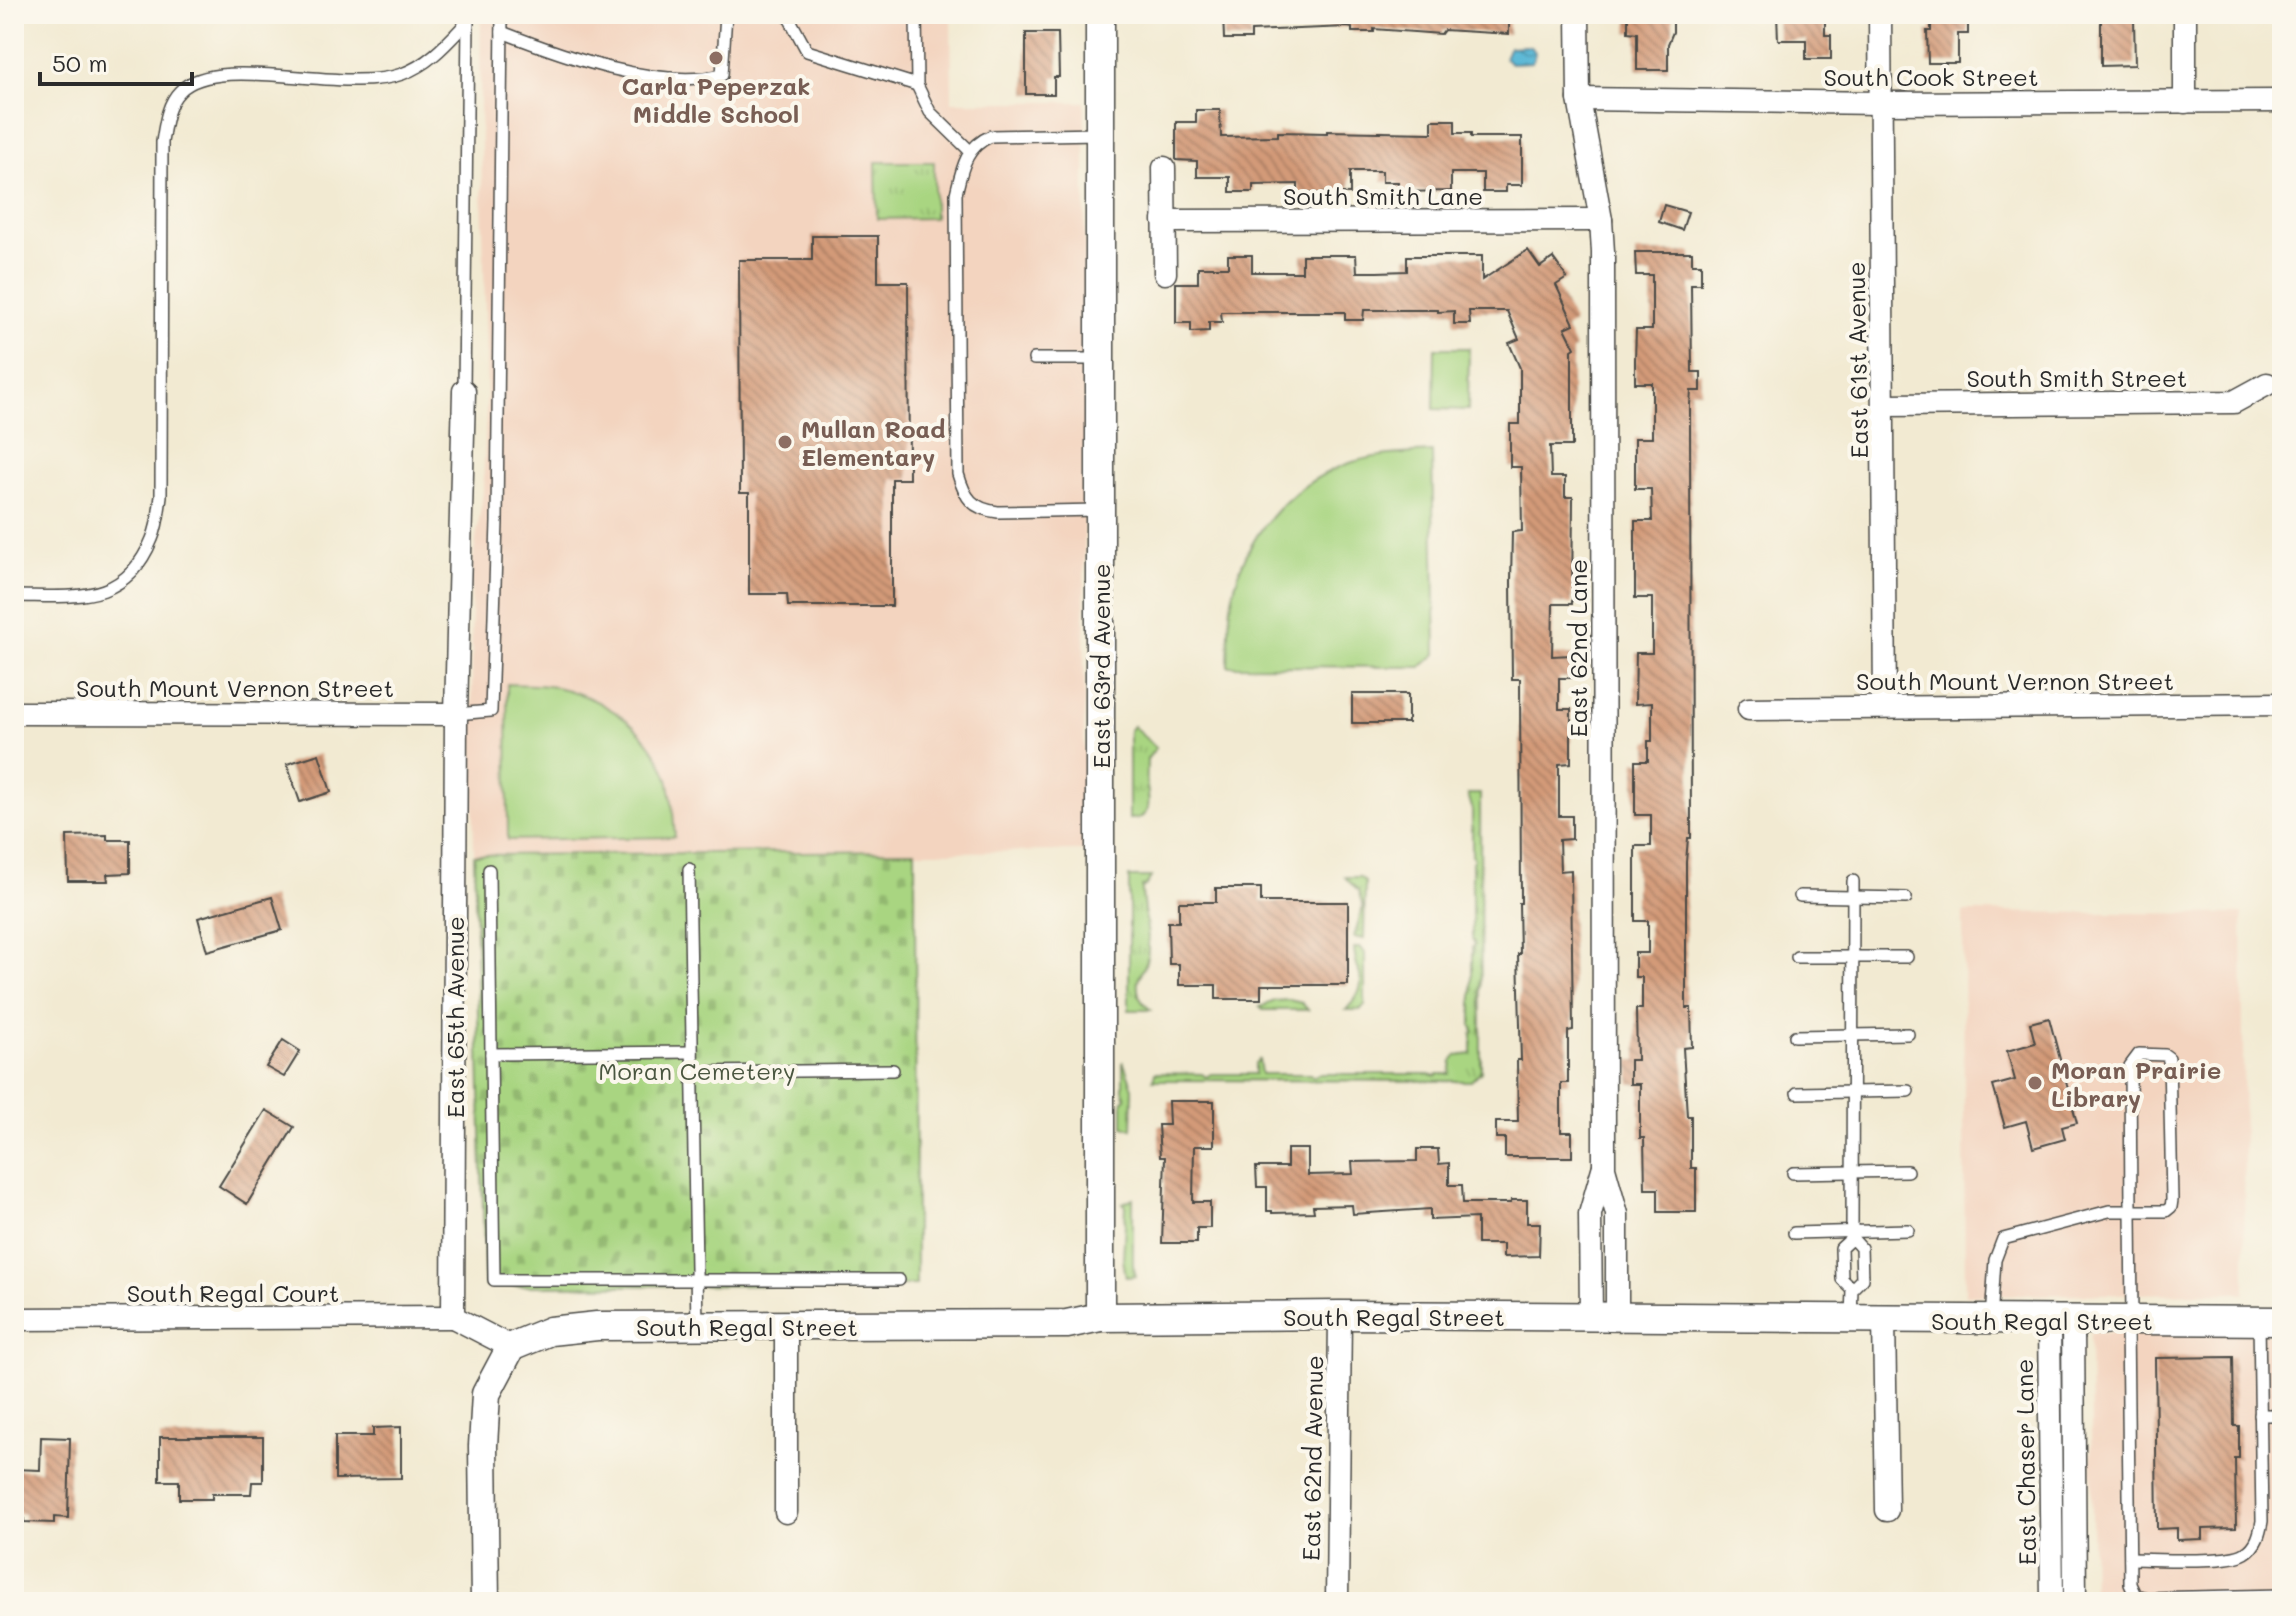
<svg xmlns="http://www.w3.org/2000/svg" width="2296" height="1616" viewBox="0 0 2296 1616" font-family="Mali,sans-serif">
<defs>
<pattern id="grass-tufts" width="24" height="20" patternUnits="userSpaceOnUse" patternTransform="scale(2)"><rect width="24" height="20" fill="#a9d581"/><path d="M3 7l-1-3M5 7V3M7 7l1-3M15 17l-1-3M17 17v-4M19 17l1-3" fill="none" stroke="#92b770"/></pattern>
<pattern id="cemetery-stones" width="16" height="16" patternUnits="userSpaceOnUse" patternTransform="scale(2)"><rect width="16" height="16" fill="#a9d581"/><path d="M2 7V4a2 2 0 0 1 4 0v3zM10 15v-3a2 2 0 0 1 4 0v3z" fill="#92b770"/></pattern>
<pattern id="water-waves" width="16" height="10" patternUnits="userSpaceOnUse" patternTransform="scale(2)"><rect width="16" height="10" fill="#58b7d6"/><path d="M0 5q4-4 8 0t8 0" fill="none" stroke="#4995ae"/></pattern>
<pattern id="building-back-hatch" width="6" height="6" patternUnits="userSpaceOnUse" patternTransform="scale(2)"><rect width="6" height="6" fill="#d39a78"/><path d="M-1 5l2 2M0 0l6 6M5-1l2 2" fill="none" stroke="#ab7e63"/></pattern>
</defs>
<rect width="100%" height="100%" fill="#fbf7ec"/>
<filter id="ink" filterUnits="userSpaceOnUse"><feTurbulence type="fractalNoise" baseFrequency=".0125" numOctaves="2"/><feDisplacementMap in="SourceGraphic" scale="16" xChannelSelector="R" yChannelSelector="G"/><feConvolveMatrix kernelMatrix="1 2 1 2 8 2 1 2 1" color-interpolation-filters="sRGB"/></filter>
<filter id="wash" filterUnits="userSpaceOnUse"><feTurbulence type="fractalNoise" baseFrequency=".006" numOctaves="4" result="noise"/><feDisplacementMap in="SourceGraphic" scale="32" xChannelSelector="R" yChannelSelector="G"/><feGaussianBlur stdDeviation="1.8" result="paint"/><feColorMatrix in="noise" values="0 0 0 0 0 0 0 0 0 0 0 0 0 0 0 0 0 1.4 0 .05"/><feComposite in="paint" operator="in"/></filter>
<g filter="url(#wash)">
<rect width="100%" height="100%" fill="#f2ead2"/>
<g fill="#f3d4bf">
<path d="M481,14H951L952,102H1085L1084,851L474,855L471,573L483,493L487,392L480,102Z"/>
<path d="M1963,912L2242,914L2245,1293L1965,1295Z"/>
<path d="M2090,1333H2282V1602H2093Z"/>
</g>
<g fill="url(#grass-tufts)" stroke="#6a8056" stroke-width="2">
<path d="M876,162H934V218L877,219Z"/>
<path d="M1133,726L1156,748L1147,759C1147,767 1146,779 1147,787C1150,803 1151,820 1129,819V731Z"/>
<path d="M1468,794H1480L1481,1071L1471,1081L1153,1080L1155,1073L1202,1074L1206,1077L1211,1074H1255V1063L1259,1060L1261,1074H1310L1313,1077L1319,1074H1429L1436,1076L1438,1074H1450L1452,1062L1456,1056L1472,1054V1034L1474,1031L1472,1026V947L1475,945L1472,939V862L1474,859L1472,854V808Z"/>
<path d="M1129,877H1151L1146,886L1142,887C1141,910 1153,937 1146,961C1143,973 1136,976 1138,990C1139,1000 1144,1004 1151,1010H1129Z"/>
<path d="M1345,877H1360L1365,882L1364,939L1354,937L1363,907L1358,891Z"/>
<path d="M1354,948H1361L1365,953V1005L1360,1010H1346C1373,980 1356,979 1354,948Z"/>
<path d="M1289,1000L1302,1003L1308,1010H1263L1260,1007L1275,1001Z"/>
<path d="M1123,1061L1133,1088L1132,1129L1123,1126V1100L1126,1098L1123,1090Z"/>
<path d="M1133,1198V1265L1136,1276L1126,1277L1123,1259L1126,1206L1123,1203Z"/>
</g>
<path fill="url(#cemetery-stones)" stroke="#6a8056" stroke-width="2" d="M915,851L916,1285L485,1286L474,855Z"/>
<g fill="#a9d581" stroke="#6a8056" stroke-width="2">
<path d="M1435,348H1469L1468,410L1434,409Z"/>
<path d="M1432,452L1436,654L1421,667L1228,666C1229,639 1228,612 1235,586C1250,528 1296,480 1353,462C1378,454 1406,454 1432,452Z"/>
<path d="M507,684C527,685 549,684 568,690C611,703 652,733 667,776C673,795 673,817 675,837L508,840Z"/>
</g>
<path fill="url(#water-waves)" stroke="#427180" stroke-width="2" d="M1529,46L1535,52L1532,62L1511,63L1505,58L1509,47Z"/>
<g id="blocks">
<g fill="url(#building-back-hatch)">
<path d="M1223,14H1509V34L1444,30L1441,34L1374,29V32H1352V28L1348,27L1251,31V39H1224Z"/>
<path d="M1628,14H1673V32L1668,44V70H1637V33L1628,32Z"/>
<path d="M1777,14H1825V35H1831V59H1806V40H1778Z"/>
<path d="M1931,14H1968V34H1958V63H1928L1927,31H1931Z"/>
<path d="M2101,14H2130V19H2134L2135,65L2101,66Z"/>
<path d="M1026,33H1058L1059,77H1054V94H1026Z"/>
<path d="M1196,110H1220L1221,137L1278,136V132L1327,133V131L1432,133V120H1455V133H1471V137H1522V185H1506V192H1483V173H1451V191L1398,192V182H1382V171H1350V194L1298,193V184L1253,185V192H1230V177H1197V161L1176,160V122H1196Z"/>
<path d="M1664,205L1688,212L1682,230L1659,222Z"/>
<path d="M812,236H878V282H908L909,479H892V606H788L787,594H749V493H740L739,260H812Z"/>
<path d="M1528,250L1540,267L1553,258L1567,278L1556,285L1574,324L1565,328L1575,348L1572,350V446H1550L1551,477H1565V497H1573L1572,604H1553L1552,656L1572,655L1573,678H1559V709H1571V763L1559,764V816H1572V839L1559,840L1560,871L1571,870L1573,1030L1568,1031V1083H1561V1132H1572V1157H1505V1138H1496V1122H1518L1517,1060H1521L1518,954H1520L1519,903H1521L1520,679H1512L1511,582L1512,532L1522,531L1521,467H1510V424H1520V368L1509,343L1519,339L1507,311H1469L1470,324H1454V311L1438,312V310H1364L1363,320H1345V312H1221L1222,322H1209V331L1191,332V323H1176V283H1198V267H1228V255H1252V272H1302V255H1356L1357,272H1377L1407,271V256H1482V280Z"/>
<path d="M1635,252H1692V264H1701V284H1691L1692,372H1701V391H1691L1690,405L1691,838H1688L1686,862V1008H1691L1692,1047L1683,1048L1687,1116H1691V1168H1696V1212H1658V1189H1645L1644,1138H1640V1084H1630V1060H1637L1636,1009H1642V977H1635V953H1648V921H1635V846H1651V815H1635V761H1648V741H1652V703L1635,704L1636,653H1652V598H1635V521H1652L1651,489H1635V438H1652V383H1635V360L1636,330H1652V275H1636Z"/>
<rect x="1352" y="694" width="56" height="29"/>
<path d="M319,754L331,792L300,802L287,764Z"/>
<path d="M107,835V840H130V873L107,874L108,881H68L67,836Z"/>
<path d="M1216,888H1261V902H1348V985H1261V999H1216V985H1179V964H1169L1168,922H1179V902H1216Z"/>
<path d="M272,897L282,930L207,951L198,918Z"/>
<path d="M2049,1018L2077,1123L2062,1127L2065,1139L2033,1148L2026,1121L2005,1127L1993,1086L2015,1080L2007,1051L2035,1043L2030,1023Z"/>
<path d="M283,1040L300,1051L284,1077L266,1067Z"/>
<path d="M1168,1101H1214V1146H1194L1193,1202H1210V1228H1197V1243H1162L1165,1157H1160L1158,1125H1169Z"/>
<path d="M266,1110L294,1127L247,1204L219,1186Z"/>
<path d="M1287,1149H1308V1175L1353,1174L1352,1162L1417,1161V1149H1438L1439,1164L1449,1163V1185H1462L1463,1203H1511V1200H1527V1223H1540L1539,1256L1503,1257V1244H1477V1218L1430,1220V1209L1353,1214L1352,1205L1313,1206L1314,1212L1272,1213V1211H1267V1187H1257L1256,1167H1287Z"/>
<path d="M2233,1357L2234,1426H2239V1458H2235L2236,1528L2202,1529V1539L2177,1540V1528L2157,1529L2155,1358Z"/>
<path d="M401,1427V1478L335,1479V1436H373V1428Z"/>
<path d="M41,1437L70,1438L68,1518L54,1517V1523L24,1522V1514L14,1513V1469L40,1470Z"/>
<path d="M160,1437H263V1482H252L251,1494H212V1499H179V1481H160Z"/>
</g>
</g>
</g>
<g filter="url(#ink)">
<use href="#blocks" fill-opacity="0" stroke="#494844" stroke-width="2"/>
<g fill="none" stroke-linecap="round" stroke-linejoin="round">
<g stroke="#494844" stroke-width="14">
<g id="service">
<path d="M787,14L807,51L917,85"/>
<path d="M916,14L917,85L930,112L970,151"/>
<path d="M502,32C563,56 656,90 722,75L726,14"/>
<path d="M1099,134L991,136C965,147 962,169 956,194L958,474C965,498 972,509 998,512L1099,510"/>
<path d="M1034,359H1099"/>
<path d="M464,391L468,19"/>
<path d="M14,596C74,596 125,606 152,539C158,526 159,510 161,496L162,142C165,124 167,104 180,91C218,52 344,95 402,74C430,64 448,42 468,21"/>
<path d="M456,714L491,711L497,522L502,14"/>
<path d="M689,869L697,1326"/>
<path d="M489,870L491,1054L692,1052"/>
<path d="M1800,896L1906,898"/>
<path d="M1797,957H1907"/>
<path d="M1795,1036L1908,1034"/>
<path d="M491,1054L494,1280H899"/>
<path d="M2139,1054L2165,1055L2169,1058L2172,1200L2171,1207L2166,1211H2131L2130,1066Z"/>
<path d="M692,1072L893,1070"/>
<path d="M1797,1093L1908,1091"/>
<path d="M1793,1173L1907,1171"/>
<path d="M1794,1233L1908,1230"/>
<path d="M1852,1238L1853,881"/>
<path d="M1851,1318L1852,1289L1862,1279L1861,1248L1852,1238L1841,1248L1842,1279L1852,1289"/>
<path d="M1991,1320L1995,1260L2003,1239L2109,1211H2131L2132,1319"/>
<path d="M2127,1321L2130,1584L2135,1595L2147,1598L2282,1595"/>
<path d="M2260,1415H2282"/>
<path d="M2130,1559C2154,1559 2227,1564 2245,1553C2257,1546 2260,1533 2262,1521L2259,1321"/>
</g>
</g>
<g stroke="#494844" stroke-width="25">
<g id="minor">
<path d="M1578,14L1579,99L1601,220L1603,252L1604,1168L1617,1214V1318"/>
<path d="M1880,14L1885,706"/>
<path d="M2185,14V102"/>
<path d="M1579,99L1880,103L2282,101"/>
<path d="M1164,168L1165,273"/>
<path d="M1164,221L1601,220"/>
<path d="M464,391L456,714L453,1317L511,1347"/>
<path d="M1884,405L2234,402L2267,384"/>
<path d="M1749,709L2282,704"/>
<path d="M14,713L456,714"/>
<path d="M1591,1318L1590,1214L1603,1169"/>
<path d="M14,1319L453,1317"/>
<path d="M1884,1319L1887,1510"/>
<path d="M2049,1321L2052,1602"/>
<path d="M2073,1321L2075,1602"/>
<path d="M786,1327V1512"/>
<path d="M1337,1602L1340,1315"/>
</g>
</g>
<g stroke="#494844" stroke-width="31">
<g id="tertiary">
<path d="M1100,1317V14"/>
<path d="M485,1602L483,1446L486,1394L511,1347L550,1331L597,1326L1067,1324L1100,1317L1340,1315L2282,1321"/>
</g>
</g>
<use href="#service" stroke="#fff" stroke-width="11"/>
<use href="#minor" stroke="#fff" stroke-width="22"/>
<use href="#tertiary" stroke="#fff" stroke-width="28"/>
</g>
</g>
<g fill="#8d6e63" stroke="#fbf7ec" stroke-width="3">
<circle cx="716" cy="58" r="8"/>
<circle cx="785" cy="442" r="8"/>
<circle cx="2035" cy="1083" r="8"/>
</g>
<g text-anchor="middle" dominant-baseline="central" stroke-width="8" stroke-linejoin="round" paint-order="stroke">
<g font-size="24" fill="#2b2b2b" stroke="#fbf7ec">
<text x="1931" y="76">South Cook Street</text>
<text x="1383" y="195">South Smith Lane</text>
<text transform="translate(1857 360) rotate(-91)">East 61st Avenue</text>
<text x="2077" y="377">South Smith Street</text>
<text transform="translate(1577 648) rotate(-90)">East 62nd Lane</text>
<text transform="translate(1100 666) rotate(-90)">East 63rd Avenue</text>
<text x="2015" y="680">South Mount Vernon Street</text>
<text x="235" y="687">South Mount Vernon Street</text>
<text transform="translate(454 1017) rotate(-90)">East 65th Avenue</text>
<text x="233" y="1292">South Regal Court</text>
<text x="1394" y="1316">South Regal Street</text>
<text x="2042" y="1320">South Regal Street</text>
<text x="747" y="1326">South Regal Street</text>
<text transform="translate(1312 1458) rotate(-89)">East 62nd Avenue</text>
<text transform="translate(2025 1462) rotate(-91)">East Chaser Lane</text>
</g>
<g font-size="24" font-weight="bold" fill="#785e54" stroke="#fbf7ec" text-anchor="start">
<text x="716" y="85" text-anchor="middle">Carla Peperzak<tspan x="716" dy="28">Middle School</tspan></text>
<text x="801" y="428">Mullan Road<tspan x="801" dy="28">Elementary</tspan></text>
<text x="2051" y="1069">Moran Prairie<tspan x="2051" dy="28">Library</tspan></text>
</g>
<g font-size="24" fill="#4a5640" stroke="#fbf7ec">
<text x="697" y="1070">Moran Cemetery</text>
</g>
</g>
<rect width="2296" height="1616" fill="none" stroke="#fbf7ec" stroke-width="48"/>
<path d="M40 72v12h152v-12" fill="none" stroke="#2b2b2b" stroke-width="4"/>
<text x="52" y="72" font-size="24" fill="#2b2b2b" stroke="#fbf7ec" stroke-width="6" paint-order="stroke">50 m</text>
</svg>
